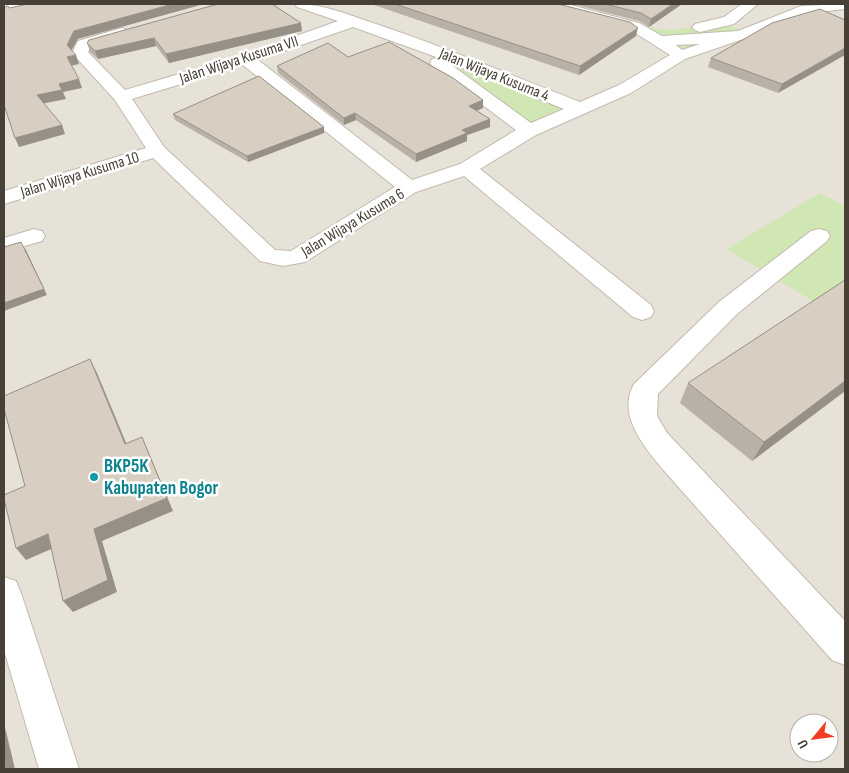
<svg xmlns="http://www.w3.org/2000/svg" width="849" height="773" viewBox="0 0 849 773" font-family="'Sofia Sans Condensed',sans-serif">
<rect width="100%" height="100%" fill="#f3f0e8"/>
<path fill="#e7e2d7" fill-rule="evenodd" d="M4,4H845V769H4ZM799,723H829V753H799Z"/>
<g fill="#d0e6b3">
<path d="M724,23L747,33L679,56L634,26L671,30Z"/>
<path d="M410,41L578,108L529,131Z"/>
<path d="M820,193L845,206V282L816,303L727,249Z"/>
</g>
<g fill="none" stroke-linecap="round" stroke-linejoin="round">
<g stroke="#c2baae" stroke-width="2">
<g id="minor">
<path d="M4,4H24L22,7L4,11Z"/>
<path d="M295,4C326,4 351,16 379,25C447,48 513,76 580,102L619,85L670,55L629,29L546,7L544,4H567L639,23L662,36L738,31L801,6L845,4V9L809,13L752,36L685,59L631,93L536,135L480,169L651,305L654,311L651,317L642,320L633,317L464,176L416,192L305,262L283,266L260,261L153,158L4,204V191L146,148L115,100L72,53L78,41L122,28L127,30L130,33L127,36L91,47L88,52L125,90L240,56L338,21L297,7ZM353,27L439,58L432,59L430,63L432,67L516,130L460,164L412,180L258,60ZM700,44L682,50L676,45ZM446,61L564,109L531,123ZM243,65L395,187L291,251L275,250L164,147L132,99Z"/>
<path d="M742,4H758L734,24L700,32L695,30L692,27L695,24L724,17Z"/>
<path d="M34,229L42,231L45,236L42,241L4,252V238Z"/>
<path d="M819,229L827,231L830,236L827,241L737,314L658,394L657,416L667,433L688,455L845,621V665L832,660L666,473C646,449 616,416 634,384L719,302L811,231Z"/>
<path d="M4,577L16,581L21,593L79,769H39L4,650Z"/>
</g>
</g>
<use href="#minor" fill="#fff" fill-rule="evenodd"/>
</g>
<g fill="#bab1a6">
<path d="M218,4L302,31L169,63L156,46L98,59L90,52L87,43Z"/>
<path d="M371,4H558L636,36L579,75Z"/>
<path d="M573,4H682L649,27L639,21Z"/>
<path d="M820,9L778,93L708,67L711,58Z"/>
<path d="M348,57L483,108L476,111L490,119V127L467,135V141L416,162L356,120L344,125L278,73L277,66Z"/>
<path d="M173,114L324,127V133L248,162L175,120Z"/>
<path d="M688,383L845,391L752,461L680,403Z"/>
</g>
<g fill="#979087">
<path d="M173,4H204L78,39L70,53L67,45L74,31Z"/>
<path d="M673,4H682L649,27L651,19Z"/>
<path d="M301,23L302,31L169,63L166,54Z"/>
<path d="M638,28L636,36L579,75L580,66Z"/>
<path d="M154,38L156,46L98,59L95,51Z"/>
<path d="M845,48V55L778,93L782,84Z"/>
<path d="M76,55L79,64L70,66L67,57Z"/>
<path d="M79,79L82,88L63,92L66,99L41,104L37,95L59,84Z"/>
<path d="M483,100V108L469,114V106Z"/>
<path d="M355,113L356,120L344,125V118Z"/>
<path d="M490,119V127L467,135V141L416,162V154L462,130Z"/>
<path d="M62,125L65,134L19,147L15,138Z"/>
<path d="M324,127V133L248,162L247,156Z"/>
<path d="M25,248L47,295L4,311V303Z"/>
<path d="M90,359L97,373L132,457L125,444Z"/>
<path d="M845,381V391L752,461L764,442Z"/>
<path d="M142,437L148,451L173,511L102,541L117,592L73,612L63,601L94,529Z"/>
<path d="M48,534L58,546L26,560L16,548Z"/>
<path d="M4,723L15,769H6L4,761Z"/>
</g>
<g fill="#d8cec1" stroke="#979087">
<path d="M28,4H173L74,31L67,45L76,55L67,57L79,79L59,84L62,90L37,95L62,125L15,138L4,105V7L8,6L9,8Z"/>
<path d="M218,4H272L301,23L166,54L154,38L95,51L87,43L89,40Z"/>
<path d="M395,4H558L630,22L638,28L580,66Z"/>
<path d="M605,4H673L651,19L641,13Z"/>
<path d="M820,9L845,20V48L782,84L711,58L772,23Z"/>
<path d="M389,42L453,78L483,100L469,106L490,119L462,130L467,133L416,154L355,113L344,118L277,66L328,43L348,57Z"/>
<path d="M259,76L324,127L247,156L173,114Z"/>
<path d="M21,242L44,289L4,303V247Z"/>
<path d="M845,280V381L764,442L688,383Z"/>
<path d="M90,359L125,444L142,437L167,498L94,529L108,580L63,601L48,534L16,548L4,499V495L25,486L4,409V396Z"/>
<path d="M4,761L6,769H4Z"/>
</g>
<circle fill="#0f9aa8" stroke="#fff" stroke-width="2" cx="94" cy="477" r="5"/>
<g text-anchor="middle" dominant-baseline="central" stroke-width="5" stroke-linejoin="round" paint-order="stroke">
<g font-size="16" fill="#474037" stroke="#fff">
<text transform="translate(239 60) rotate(-18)">Jalan Wijaya Kusuma VII</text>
<text transform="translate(494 75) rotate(22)">Jalan Wijaya Kusuma 4</text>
<text transform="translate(80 175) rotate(-17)">Jalan Wijaya Kusuma 10</text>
<text transform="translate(353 223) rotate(-31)">Jalan Wijaya Kusuma 6</text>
</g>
<g font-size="19" font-weight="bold" fill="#0d838f" stroke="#fff" text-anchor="start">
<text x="104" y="466">BKP5K<tspan x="104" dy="22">Kabupaten Bogor</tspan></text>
</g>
</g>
<rect width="849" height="773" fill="none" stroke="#474037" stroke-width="10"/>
<g transform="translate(814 738) rotate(241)"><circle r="24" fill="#ffffff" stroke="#b5b3af"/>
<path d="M0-4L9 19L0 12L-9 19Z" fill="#f03e23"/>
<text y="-8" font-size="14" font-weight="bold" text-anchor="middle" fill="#474037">U</text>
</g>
</svg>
